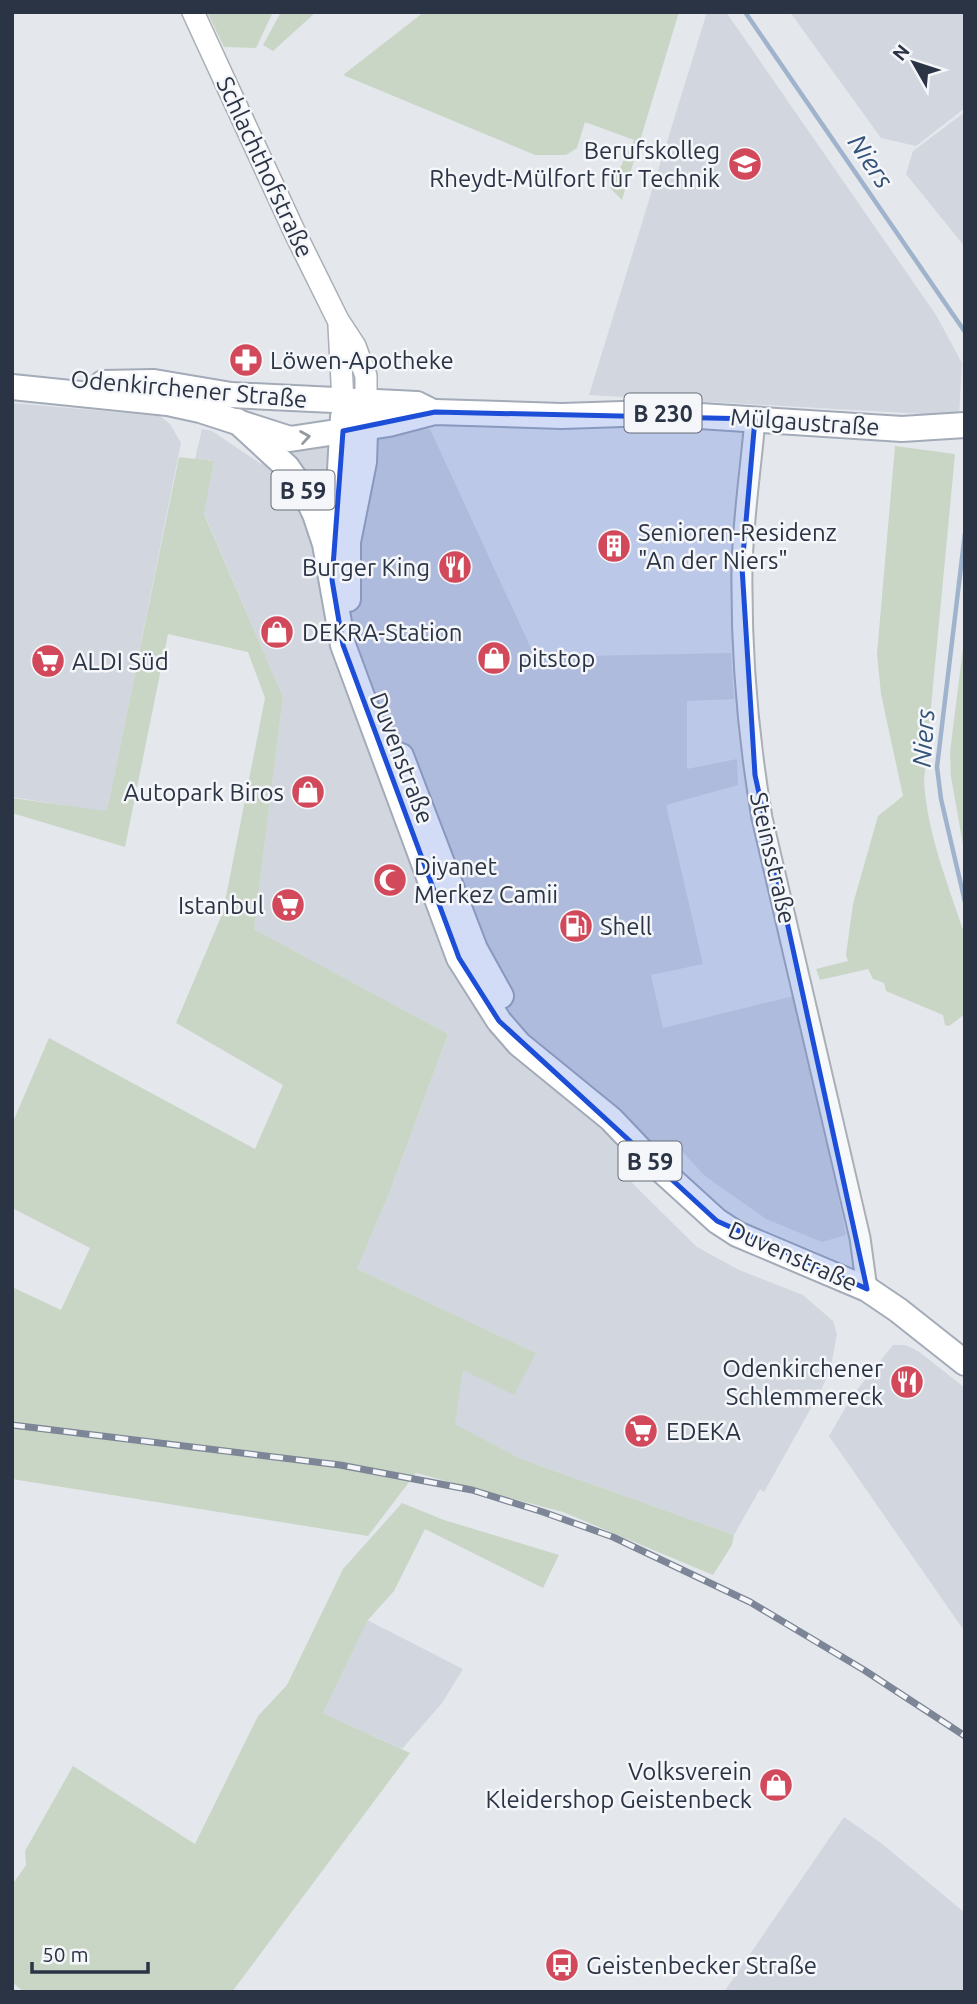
<svg xmlns="http://www.w3.org/2000/svg" width="977" height="2004" viewBox="0 0 977 2004" font-family="Ubuntu,sans-serif">
<rect width="100%" height="100%" fill="#e4e7ec"/>
<g fill="#d2d6de">
<path d="M707,12H726L936,315L962,363L959,416L589,395Z"/>
<path d="M790,12H965V108L916,146L881,138Z"/>
<path d="M965,112V247L906,174L913,151Z"/>
<path d="M12,403L160,416L170,424L181,443L107,812L12,797Z"/>
<path d="M202,429L212,431L261,464L278,446L430,429L535,657L731,653L734,699L687,701V769L737,759L738,785L666,805L703,964L651,975L663,1028L798,995L846,1235L822,1242L766,1219L705,1176L675,1144L632,1183L697,1247L739,1270L803,1295L833,1321L837,1334L830,1371L819,1394L764,1492L760,1489L734,1535L521,1459L454,1424L463,1369L536,1353L357,1269L390,1191L448,1034L254,929L283,697L204,513L214,461L195,459Z"/>
<path d="M893,1345H905L918,1351L965,1388V1632L829,1436L853,1395Z"/>
<path d="M367,1620L463,1669L442,1703L402,1749L323,1713Z"/>
<path d="M844,1817L881,1843L965,1913V1992H724Z"/>
</g>
<g fill="#c9d6c5">
<path d="M207,12H273L256,48L224,47Z"/>
<path d="M281,12H316L273,51L263,45Z"/>
<path d="M424,12H679L622,200L610,188L634,140L585,122L577,148L566,155H535L343,75Z"/>
<path d="M895,446L955,454L924,781C927,833 948,884 964,933C970,953 965,992 965,1014L949,1026L945,1025L943,1015L886,991L884,983L873,979L868,969L820,980L816,969L848,961L846,955L853,904L878,816L903,796L881,694L877,654Z"/>
<path d="M179,457L214,461L204,514L283,697L254,929L448,1034L390,1191L357,1269L536,1353L514,1395L463,1370L455,1424L521,1459L734,1535L732,1545L713,1575L563,1512L416,1473L368,1536L12,1479V1287L61,1310L90,1248L12,1208V1124L49,1038L255,1149L283,1085L176,1023L223,912L265,698L248,652L168,634L125,847L12,813V798L107,811Z"/>
<path d="M965,632V856L951,777L950,752Z"/>
<path d="M402,1503L444,1520L559,1555L543,1588L425,1529L394,1591L367,1621L323,1713L410,1753L232,1992H24L12,1982V1885L26,1865L25,1851L73,1766L195,1844L258,1716L287,1685L343,1569Z"/>
</g>
<g fill="none" stroke-linecap="round" stroke-linejoin="round">
<g stroke="#9fb4cc" stroke-width="4.5">
<path d="M745,12L965,332"/>
<path d="M965,533L937,767L941,799L965,902"/>
</g>
<g stroke="#a9aeb7" stroke-width="23">
<path id="tertiary" d="M755,419C751,468 743,518 742,568C741,651 748,736 762,818L860,1238L867,1289"/>
</g>
<g stroke="#a9aeb7" stroke-width="24">
<g id="secondary">
<path d="M193,12L295,233L338,320L355,346L366,376V402"/>
<path d="M339,326L343,401"/>
</g>
</g>
<g stroke="#a3abb8" stroke-width="28">
<g id="primary">
<path d="M103,383L154,382L231,395L417,404L431,411"/>
<path d="M12,387L168,403L200,410L290,439L389,424L435,412L562,416L653,413L902,429L965,425"/>
<path d="M237,421L287,467L305,493L315,514L325,544L343,645L459,958L499,1021L519,1044L611,1119L650,1160L717,1221L737,1234L867,1289L898,1310L965,1363"/>
<path d="M337,523L343,417"/>
<path d="M348,599V542L364,462L366,402"/>
<path d="M401,756L475,949L501,996"/>
</g>
</g>
<use href="#tertiary" stroke="#f7f8fa" stroke-width="19"/>
<use href="#secondary" stroke="#fff" stroke-width="21"/>
<use href="#primary" stroke="#fff" stroke-width="24"/>
<g stroke="#7d8696" stroke-width="7">
<path id="rail" d="M12,1425L340,1465L472,1490L543,1512L613,1537L750,1602L864,1670L965,1736"/>
</g>
<use href="#rail" stroke="#f4f6f9" stroke-width="4.5" stroke-dasharray="13" stroke-linecap="butt"/>
</g>
<defs><path id="oneway-chevron" d="M-2-3.5L2.5 0L-2 3.5" fill="none" stroke-width="1.6" stroke-linecap="round" stroke-linejoin="round" transform="scale(1.75)"/></defs>
<use stroke="#959aa2" href="#oneway-chevron" transform="translate(305 437) rotate(-9)"/>
<path fill="#1d4ed8" fill-opacity="0.2" stroke="#1d4ed8" stroke-width="5" stroke-linejoin="round" d="M435,412L755,419L742,567L755,775L867,1289L717,1221L499,1021L459,958L343,645L332,580L343,431Z"/>
<defs>
<g id="university-disc" transform="scale(1.75)"><circle r="9.5" fill="#d1495b" stroke="#f4f6f9"/><path d="M0-5L7-2L0 1L-7-2ZM-4 1L0 2.5L4 1V4Q0 6-4 4Z" fill="#fff"/></g>
<g id="pharmacy-disc" transform="scale(1.75)"><circle r="9.5" fill="#d1495b" stroke="#f4f6f9"/><path d="M-2-6h4v4h4v4h-4v4h-4v-4h-4v-4h4Z" fill="#fff"/></g>
<g id="building-disc" transform="scale(1.75)"><circle r="9.5" fill="#d1495b" stroke="#f4f6f9"/><path d="M-4-6H4V6H1V3H-1V6H-4ZM-2.5-4.3h1.7v1.8h-1.7ZM.8-4.3h1.7v1.8H.8ZM-2.5-1h1.7V.8h-1.7ZM.8-1h1.7V.8H.8Z" fill="#fff"/></g>
<g id="restaurant-disc" transform="scale(1.75)"><circle r="9.5" fill="#d1495b" stroke="#f4f6f9"/><path d="M-5-6h1v4h1v-4h1v4h1v-4h1v5L-1.5 .5V6h-2V.5L-5-1ZM5-6V6H3V1.5H1.5Q1.5-4 5-6Z" fill="#fff"/></g>
<g id="shop-disc" transform="scale(1.75)"><circle r="9.5" fill="#d1495b" stroke="#f4f6f9"/><path d="M-5-2.5h2.3a2.7 3.5 0 0 1 5.4 0H5L5.5 6h-11ZM-1.5-2.5h3a1.5 2.3 0 0 0-3 0Z" fill="#fff"/></g>
<g id="supermarket-disc" transform="scale(1.75)"><circle r="9.5" fill="#d1495b" stroke="#f4f6f9"/><path d="M-6-5.5h2.5l.6 2H6L4.5 2H-2.5L-4.4-4H-6ZM-1.5 3.2a1.3 1.3 0 1 0 .1 0ZM3 3.2a1.3 1.3 0 1 0 .1 0Z" fill="#fff"/></g>
<g id="mosque-disc" transform="scale(1.75)"><circle r="9.5" fill="#d1495b" stroke="#f4f6f9"/><path d="M3.5-4.9A6 6 0 1 0 3.5 4.9A5 5 0 1 1 3.5-4.9Z" fill="#fff"/></g>
<g id="fuel-disc" transform="scale(1.75)"><circle r="9.5" fill="#d1495b" stroke="#f4f6f9"/><path d="M-5.5-6h7V0h2V4h1.3V-2.5L3-4.5l.8-.8L6-3V5H2.5V1h-1V6h-7ZM-4.2-4.7v3.2H.2V-4.7Z" fill="#fff"/></g>
<g id="bus-disc" transform="scale(1.75)"><circle r="9.5" fill="#d1495b" stroke="#f4f6f9"/><path d="M-5-6H5V4H4V6H2V4H-2V6H-4V4H-5ZM-3.5-4V0h7V-4ZM-3.5 1.2v1.5H-2V1.2ZM2 1.2v1.5H3.5V1.2Z" fill="#fff"/></g>
</defs>
<g fill-rule="evenodd">
<use href="#university-disc" x="745" y="164"/>
<use href="#pharmacy-disc" x="246" y="360"/>
<use href="#building-disc" x="614" y="546"/>
<use href="#restaurant-disc" x="455" y="567"/>
<use href="#shop-disc" x="277" y="632"/>
<use href="#shop-disc" x="494" y="658"/>
<use href="#supermarket-disc" x="48" y="661"/>
<use href="#shop-disc" x="308" y="792"/>
<use href="#mosque-disc" x="390" y="880"/>
<use href="#supermarket-disc" x="288" y="905"/>
<use href="#fuel-disc" x="576" y="926"/>
<use href="#restaurant-disc" x="907" y="1382"/>
<use href="#supermarket-disc" x="641" y="1431"/>
<use href="#shop-disc" x="776" y="1785"/>
<use href="#bus-disc" x="562" y="1965"/>
</g>
<g text-anchor="middle" dominant-baseline="central" stroke-width="5" stroke-linejoin="round" paint-order="stroke">
<g fill="#f4f6f9" stroke="#676e7b" stroke-width="2">
<rect x="624.5" y="393.5" width="77" height="39" rx="5"/>
<rect x="271.5" y="470.5" width="63" height="39" rx="5"/>
<rect x="618.5" y="1141.5" width="63" height="39" rx="5"/>
</g>
<g font-size="23" font-weight="bold" fill="#2b3445">
<text x="663" y="413">B 230</text>
<text x="303" y="490">B 59</text>
<text x="650" y="1161">B 59</text>
</g>
<g font-size="24" fill="#2b3445" stroke="#f4f6f9" text-anchor="start">
<text x="720" y="150" text-anchor="end">Berufskolleg<tspan x="720" dy="28">Rheydt-Mülfort für Technik</tspan></text>
<text x="270" y="360">Löwen-Apotheke</text>
<text x="638" y="532">Senioren-Residenz<tspan x="638" dy="28">"An der Niers"</tspan></text>
<text x="430" y="567" text-anchor="end">Burger King</text>
<text x="302" y="632">DEKRA-Station</text>
<text x="518" y="658">pitstop</text>
<text x="72" y="661">ALDI Süd</text>
<text x="284" y="792" text-anchor="end">Autopark Biros</text>
<text x="414" y="866">Diyanet<tspan x="414" dy="28">Merkez Camii</tspan></text>
<text x="264" y="905" text-anchor="end">Istanbul</text>
<text x="600" y="926">Shell</text>
<text x="883" y="1368" text-anchor="end">Odenkirchener<tspan x="883" dy="28">Schlemmereck</tspan></text>
<text x="666" y="1431">EDEKA</text>
<text x="752" y="1771" text-anchor="end">Volksverein<tspan x="752" dy="28">Kleidershop Geistenbeck</tspan></text>
<text x="586" y="1965">Geistenbecker Straße</text>
</g>
<g font-size="24" fill="#2b3445" stroke="#f4f6f9">
<text transform="translate(265 167) rotate(65)">Schlachthofstraße</text>
<text transform="translate(189 389) rotate(5)">Odenkirchener Straße</text>
<text transform="translate(805 422) rotate(4)">Mülgaustraße</text>
<text transform="translate(402 758) rotate(69)">Duvenstraße</text>
<text transform="translate(773 858) rotate(77)">Steinsstraße</text>
<text transform="translate(793 1256) rotate(24)">Duvenstraße</text>
</g>
<g font-size="26" font-style="italic" fill="#34527a" stroke="#f4f6f9">
<text transform="translate(871 161) rotate(56)">Niers</text>
<text transform="translate(923 738) rotate(-86)">Niers</text>
</g>
</g>
<rect width="977" height="2004" fill="none" stroke="#2b3445" stroke-width="28"/>
<g transform="translate(914 63) rotate(309)" stroke="#f4f6f9" stroke-width="5" paint-order="stroke">
<path d="M0-5L12 26L0 18L-12 26Z" fill="#2b3445"/>
<text y="-10" font-size="19" font-weight="bold" text-anchor="middle" fill="#2b3445">N</text>
</g>
<path d="M32 1962v10h116v-10" fill="none" stroke="#2b3445" stroke-width="3.5"/>
<text x="42" y="1962" font-size="21" fill="#2b3445" stroke="#f4f6f9" stroke-width="5" paint-order="stroke">50 m</text>
</svg>
